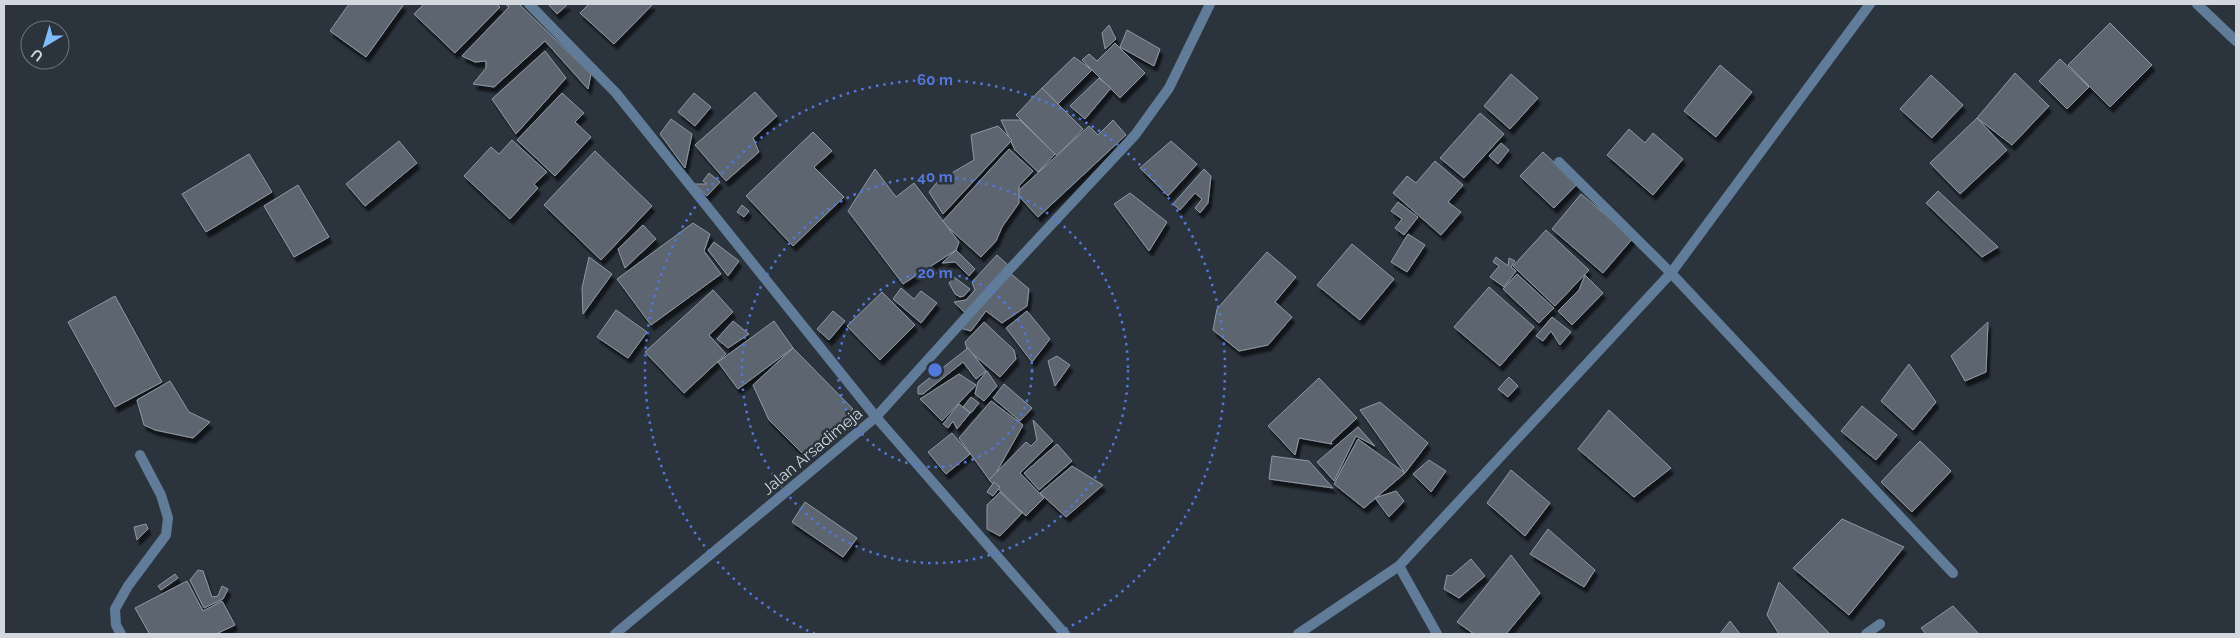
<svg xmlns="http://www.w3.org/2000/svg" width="2240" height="638" viewBox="0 0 2240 638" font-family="Raleway,sans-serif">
<defs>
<filter id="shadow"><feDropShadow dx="3" dy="5.5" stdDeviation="1" flood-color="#0009"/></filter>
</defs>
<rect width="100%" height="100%" fill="#2b343d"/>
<g fill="#5b656f" stroke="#8f99a4" filter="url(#shadow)">
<path d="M349,4H404L366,57L330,31Z"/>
<path d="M424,4H496L500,7L455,53L414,14Z"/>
<path d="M505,4H519L591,74L588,89L545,41L494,87L473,84L486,68V61L475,62L462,56L509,7Z"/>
<path d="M548,4H568L557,14Z"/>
<path d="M589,4H653L614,44L580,13Z"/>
<path d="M2110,23L2152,65L2110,107L2068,65Z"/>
<path d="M1109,25L1116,39L1105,49L1102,33Z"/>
<path d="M1127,30L1160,49L1154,66L1120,47Z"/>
<path d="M1115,43L1145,73L1120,98L1082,60L1089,54L1097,61Z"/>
<path d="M545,51L566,78L516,134L492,99Z"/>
<path d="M1074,57L1092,70L1058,104L1042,88Z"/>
<path d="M2060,59L2089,87L2067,109L2039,81Z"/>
<path d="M1720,65L1752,92L1716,137L1684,111Z"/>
<path d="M2015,73L2049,106L2012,145L1977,118Z"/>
<path d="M1511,74L1538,98L1510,129L1484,106Z"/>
<path d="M1931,75L1963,105L1932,138L1900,109Z"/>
<path d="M1099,78L1111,88L1085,119L1070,106Z"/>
<path d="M1042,88L1083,129L1057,156L1016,115Z"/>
<path d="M755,92L777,116L753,138L759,152L726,181L695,145Z"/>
<path d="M562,93L584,113L575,122L591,137L555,176L517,140Z"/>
<path d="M694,93L711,107L695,126L678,112Z"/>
<path d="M1480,113L1504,134L1464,178L1440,158Z"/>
<path d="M1977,118L2007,150L1960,194L1930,163Z"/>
<path d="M671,119L692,134L685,168L660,134Z"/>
<path d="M1001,120H1020L1055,154L1038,172L1015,150Z"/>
<path d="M1113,120L1126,135L1038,217L1016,193L1089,126L1098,135Z"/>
<path d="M998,126L1012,140L943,214L929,192L938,181L974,160L971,135Z"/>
<path d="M1629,129L1645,143L1653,133L1683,159L1653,195L1607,155Z"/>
<path d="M813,132L832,151L814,167L844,197L793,246L746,196Z"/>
<path d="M512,140L547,172L534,184L538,188L510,219L464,176L491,147L499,154Z"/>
<path d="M399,141L417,163L365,206L346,184Z"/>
<path d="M1171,141L1197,164L1168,196L1140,168Z"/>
<path d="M1501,143L1509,150L1498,164L1489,156Z"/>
<path d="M1009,149L1033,171L1019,186V203L1002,227L996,241L981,257L942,222Z"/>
<path d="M595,151L652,206L601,260L544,205Z"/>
<path d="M1543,152L1577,184L1554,208L1520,176Z"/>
<path d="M249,154L272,192L206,232L182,194Z"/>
<path d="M1435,161L1463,185L1448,202L1461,212L1441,235L1393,193L1407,176L1416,183Z"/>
<path d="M875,169L896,197L914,183L959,242L956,250L903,284L848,211Z"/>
<path d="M1204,169L1211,176L1208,203L1200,213L1195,208L1202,199L1195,193L1180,210L1173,204Z"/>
<path d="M709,173L720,182L707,196L694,184H707L703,181Z"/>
<path d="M298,185L329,237L294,257L264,206Z"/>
<path d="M1938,191L1998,247L1982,257L1926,203Z"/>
<path d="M1130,193L1167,222L1149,251L1114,204Z"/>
<path d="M1581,194L1633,238L1603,273L1552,229Z"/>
<path d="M1398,202L1418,217L1404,235L1395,228L1402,219L1391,211Z"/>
<path d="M742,205L749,211L744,217L737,212Z"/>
<path d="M693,223L710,234L704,251L721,274L651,325L617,279Z"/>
<path d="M643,225L656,239L625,268L618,249Z"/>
<path d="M1546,230L1589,270L1555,306L1513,266Z"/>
<path d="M1408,234L1425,245L1407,272L1391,262Z"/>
<path d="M714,242L739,261L728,276L708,250Z"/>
<path d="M1352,244L1394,279L1360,320L1317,285Z"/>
<path d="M956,250L975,269L969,276L955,262L942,263Z"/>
<path d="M1267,252L1296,277L1275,302L1292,317L1268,345L1239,351L1213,330L1217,309Z"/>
<path d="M997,255L1009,266L965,313L954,302L966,300L975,290L972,282Z"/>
<path d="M589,257L612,274L583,314L582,288Z"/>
<path d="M1496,257L1508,266L1509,258L1515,261L1511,267L1516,271L1504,287L1490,277L1499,266L1493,262Z"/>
<path d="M1009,272L1029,289L1027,306L1002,323L986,311L971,331L960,328Z"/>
<path d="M1517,274L1554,308L1539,323L1503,289Z"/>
<path d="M1585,275L1603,293L1572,325L1558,311L1579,290Z"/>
<path d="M954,277L970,289L964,296L960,297L955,294L949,283Z"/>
<path d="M1489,287L1534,327L1500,366L1454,327Z"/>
<path d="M901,288L914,299L921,291L937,303L921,323L893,299Z"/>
<path d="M713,290L733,312L709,335L726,354L684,393L645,352Z"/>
<path d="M882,292L915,325L880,360L847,326Z"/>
<path d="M115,296L162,382L115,407L68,322Z"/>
<path d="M616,310L647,332L628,358L597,337Z"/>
<path d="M833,311L845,321L829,340L817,329Z"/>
<path d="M1027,311L1050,339L1032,362L1006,328Z"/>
<path d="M1552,317L1571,332L1560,345L1551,331L1543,341L1536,336Z"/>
<path d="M733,321L749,334L728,348L717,339Z"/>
<path d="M774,321L793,348L738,389L718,362Z"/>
<path d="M984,322L1014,350L1016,359L1000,377L967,349L965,342Z"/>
<path d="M1988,322L1986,372L1965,381L1951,356Z"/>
<path d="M793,348L853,409L806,457L769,420L753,385Z"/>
<path d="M968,348L986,371L976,379L963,362L923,394H918V387Z"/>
<path d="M1057,356L1070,365L1055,386L1048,361Z"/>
<path d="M1909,364L1936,402L1913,430L1881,401Z"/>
<path d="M987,371L997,386L984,401L975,394L978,382Z"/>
<path d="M959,374L976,385L942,421L920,399Z"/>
<path d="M1509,377L1518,386L1508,397L1498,389Z"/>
<path d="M1319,378L1357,418L1331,442L1332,444L1299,438L1295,455L1268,426Z"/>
<path d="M170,381L189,412L210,422L193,438L155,430L144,425L137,400Z"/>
<path d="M1004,384L1032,408L1020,421L993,398Z"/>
<path d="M971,397L979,403L971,413L963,407Z"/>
<path d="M991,401L1023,425L991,482L959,438Z"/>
<path d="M1380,402L1428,443L1405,473L1360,410Z"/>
<path d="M959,404L970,413L957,429L953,421L948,428L943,424Z"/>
<path d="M1862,406L1897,435L1876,460L1841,431Z"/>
<path d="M1609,410L1671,468L1634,497L1578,449Z"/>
<path d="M1033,420L1053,441L1020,473L1044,498L1026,516L989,480L1026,442L1031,446L1037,440Z"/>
<path d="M1358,427L1375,446L1356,436L1334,481L1317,462Z"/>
<path d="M952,433L970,454L946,474L928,452Z"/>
<path d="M1358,439L1405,473L1364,508L1334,484Z"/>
<path d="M1920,441L1951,471L1912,512L1881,482Z"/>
<path d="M1057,444L1072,461L1039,490L1024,473Z"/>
<path d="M1272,456L1309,461L1333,488L1269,479Z"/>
<path d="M1429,460L1446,471L1431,492L1413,474Z"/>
<path d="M1072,466L1103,485L1066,517L1040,493Z"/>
<path d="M1511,470L1550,503L1525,536L1487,503Z"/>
<path d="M994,482L1000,487L993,496L987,492Z"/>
<path d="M1396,491L1404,501L1389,517L1375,498Z"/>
<path d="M1000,492L1022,513L1000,536L987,529V505Z"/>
<path d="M805,502L857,538L843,557L792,522Z"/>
<path d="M1842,519L1904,547L1849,615L1793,568Z"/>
<path d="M146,524L148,529L137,540L134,527Z"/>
<path d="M1548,529L1595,570L1584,587L1530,554Z"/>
<path d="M1511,555L1540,593L1506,634H1474L1457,622Z"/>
<path d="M1471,559L1485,576L1459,598L1444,589L1447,575L1451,576Z"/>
<path d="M198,570L203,571L212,597L218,596L222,586L228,589L223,599L204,608L190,580Z"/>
<path d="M175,574L178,578L161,590L158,586Z"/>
<path d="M187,581L203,611L222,601L235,625L216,634H147L149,633L135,608Z"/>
<path d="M1779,582L1830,634H1779L1767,615Z"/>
<path d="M1953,606L1979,634H1926L1921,628Z"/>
<path d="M1730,621L1740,634H1720Z"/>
</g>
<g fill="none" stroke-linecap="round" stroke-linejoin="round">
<g stroke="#607c99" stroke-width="10">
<path d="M529,4L616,93L876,417L1065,634"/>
<path d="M2197,4L2236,41"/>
<path d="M1559,162L1671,273L1953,573"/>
<path d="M1399,566L1437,634"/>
<path d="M121,634L116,625L115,609L128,586L166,535L168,518L161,495L140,455"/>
<path d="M615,634L876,417L1007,272L1135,135L1169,88L1210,4"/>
<path d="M1298,634L1399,566L1671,273L1870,4"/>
<path d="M1866,634L1880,624"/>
</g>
</g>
<g fill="none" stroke="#5377da" stroke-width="2.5" stroke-dasharray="2.5 5">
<circle cx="935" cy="370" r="97"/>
<circle cx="935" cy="370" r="193"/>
<path d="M815 634A290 290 0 1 1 1055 634"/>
</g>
<g text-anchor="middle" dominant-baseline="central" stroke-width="5" stroke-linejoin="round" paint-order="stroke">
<g font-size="16" fill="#d2d8dd" stroke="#2b343d">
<text transform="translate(812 451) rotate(-40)">Jalan Arsadimeja</text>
</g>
</g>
<circle cx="935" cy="370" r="8" fill="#5377da" stroke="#2b343d" stroke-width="2.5"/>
<g font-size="15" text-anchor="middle" font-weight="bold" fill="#5377da" stroke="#2b343d" stroke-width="5" stroke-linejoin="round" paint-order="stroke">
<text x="935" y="85">60 m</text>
<text x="935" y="182">40 m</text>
<text x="935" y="278">20 m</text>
</g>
<rect width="2240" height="638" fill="none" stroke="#d2d8dd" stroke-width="10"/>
<g transform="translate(45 45) rotate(218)"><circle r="24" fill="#2b343d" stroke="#6e767d"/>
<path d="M0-4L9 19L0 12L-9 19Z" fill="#80bdfa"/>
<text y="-8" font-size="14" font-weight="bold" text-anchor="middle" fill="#d2d8dd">U</text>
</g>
</svg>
